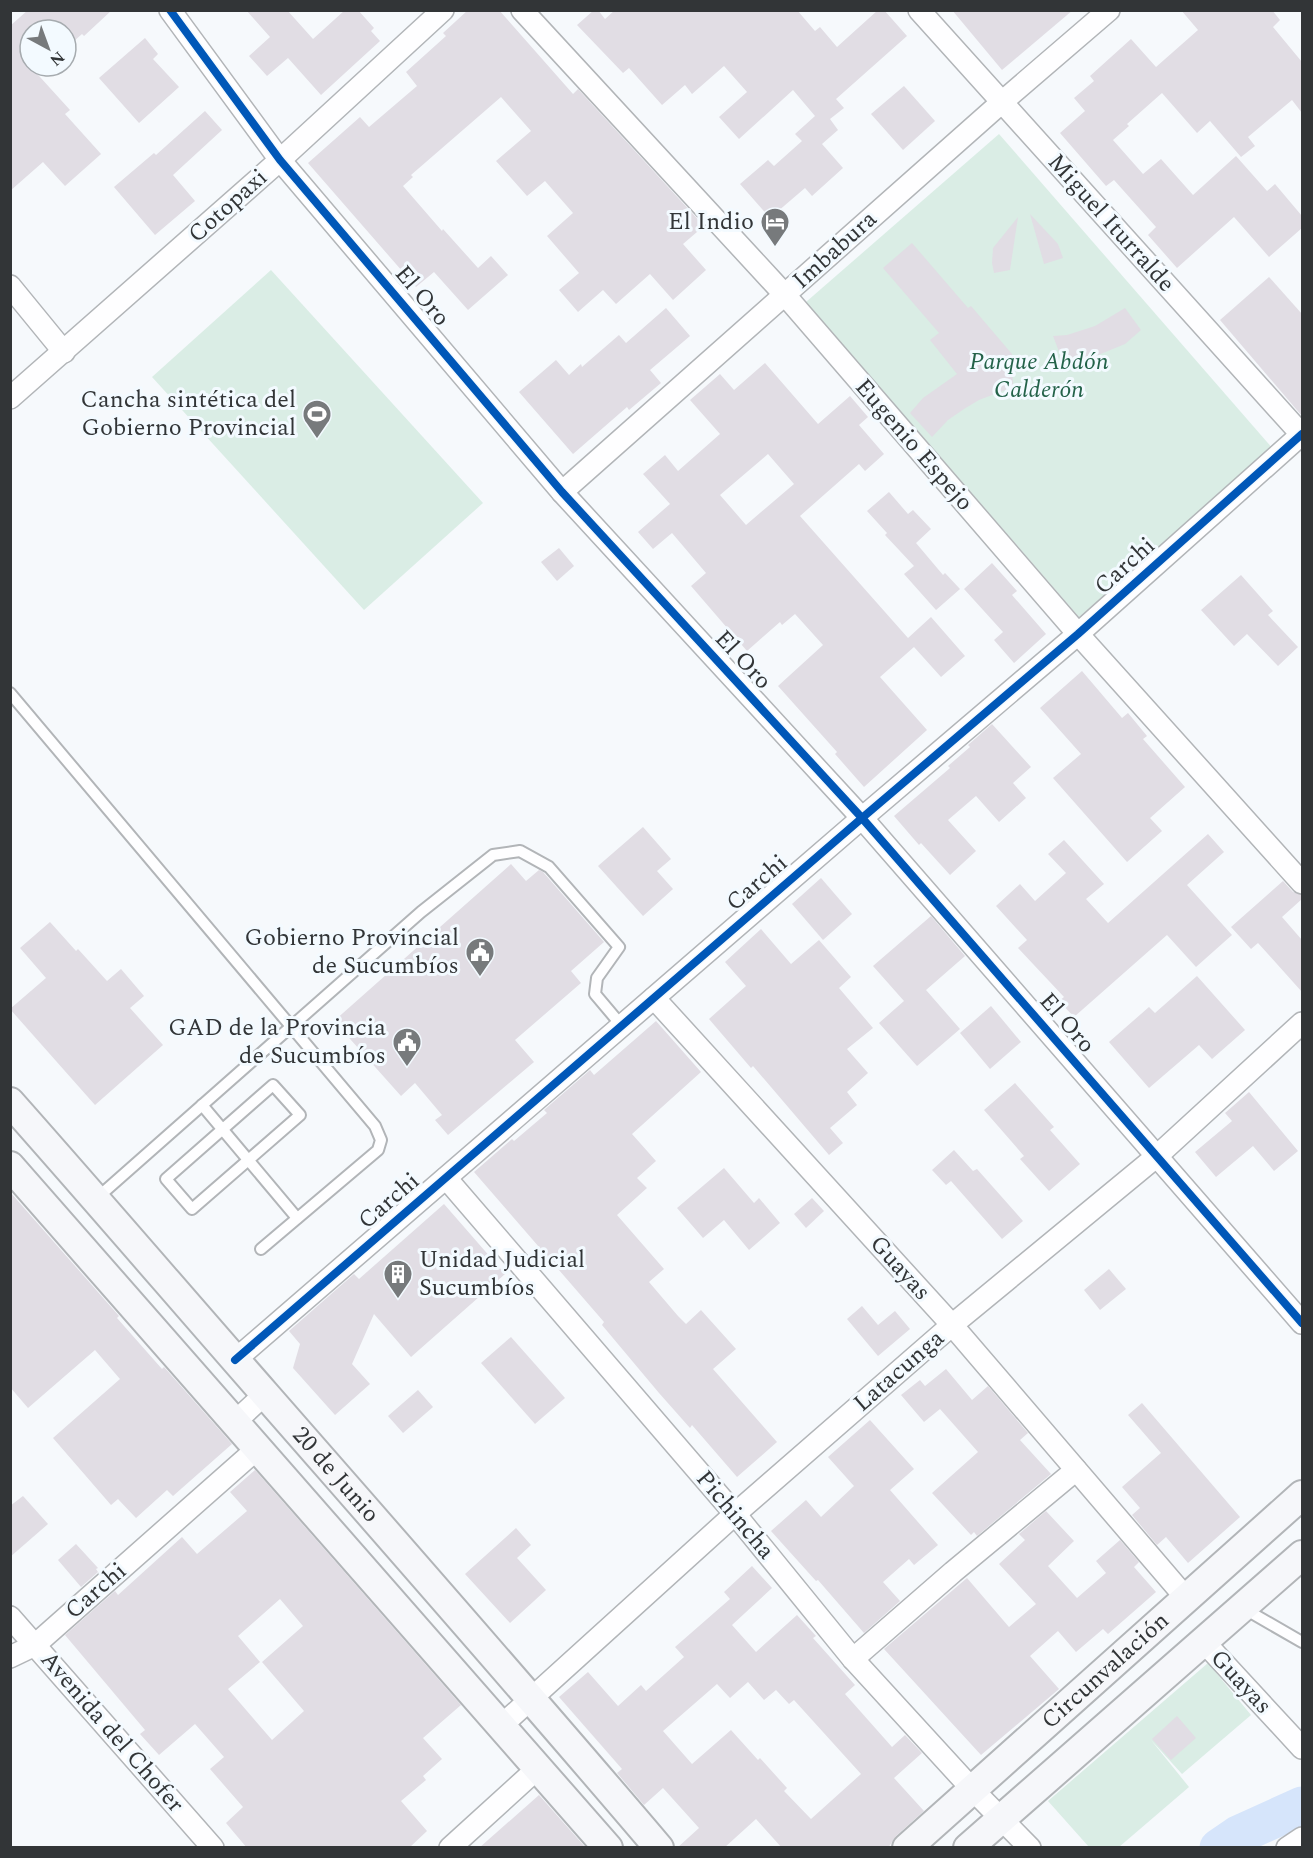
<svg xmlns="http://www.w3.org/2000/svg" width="1313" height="1858" viewBox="0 0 1313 1858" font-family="Spectral,serif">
<rect width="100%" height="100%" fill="#f6f9fc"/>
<g fill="#daede5">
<path d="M999,134L1273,449L1079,617L806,302Z"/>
<path d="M271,270L483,503L364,610L152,377Z"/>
<path d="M1208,1663L1251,1715L1182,1774L1151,1740L1189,1787L1119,1847H1089L1048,1801Z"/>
</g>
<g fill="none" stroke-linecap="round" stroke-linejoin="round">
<path stroke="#d6e5fb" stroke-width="39" d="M1219,1848L1238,1835L1302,1806"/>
</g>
<g fill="#e1dde4" fill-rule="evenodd">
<path d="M28,10H112L84,36L82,34L66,48V30H30V66L70,110L65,114L101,154L65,186L43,162L10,191V26Z"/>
<path d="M246,10H287L313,39L345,10H358L374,28L371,31L380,41L321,95L288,58L267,76L249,56L270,37Z"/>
<path d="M468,10H499L573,94L578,89L704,226L683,244L706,270L673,300L650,274L616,304L603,290L578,312L559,290L579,273L547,236L573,213L545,181L527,196L496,161L531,131L501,97L411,175L413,177L403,186L442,231L443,229L478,268L491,256L508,275L468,310L434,272L416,287L308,163L360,117L369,127L417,86L406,72L446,36L443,33Z"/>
<path d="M594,10H598L605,19L615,10H797L815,31L820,27L837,47L878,10H884L907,36L836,99L844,108L830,119L838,130L822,144L843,168L812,196L805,188L770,218L740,184L768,160L774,166L802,141L795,134L815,116L793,90L739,139L719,117L747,92L724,66L692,94L685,85L662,105L629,68L623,73L577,25Z"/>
<path d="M952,10H1073L1002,70Z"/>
<path d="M1181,10H1272L1280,20L1273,27L1302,62V113L1292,100L1248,137L1255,146L1241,157L1210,121L1197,133L1162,93L1127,124L1129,126L1113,140L1143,174L1161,159L1193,195L1236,156L1267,191L1275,184L1302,216V228L1269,257L1234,217L1177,268L1148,235L1156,227L1114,180L1106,186L1060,133L1085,111L1074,98L1094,81L1090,76L1131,39L1156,67L1198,30Z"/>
<path d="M145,38L158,54L153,59L179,87L139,123L99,78Z"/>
<path d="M904,86L935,121L903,150L871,114Z"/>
<path d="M205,111L222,130L173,175L195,201L155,235L114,187L154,153L156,155Z"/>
<path d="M1030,214L1058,244L1063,258L1044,264Z"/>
<path d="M1018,217L1010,270L994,273L992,263L993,248Z"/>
<path d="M912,243L968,308L971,306L1012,354L1013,387L979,400L964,409L948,420L932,437L910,413L923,398L957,374L930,340L939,333L883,268Z"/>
<path d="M1269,277L1302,314V416L1220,320Z"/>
<path d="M666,308L690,336L650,370L661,383L629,410L627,407L573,454L519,392L556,360L569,375L581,364L582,367L619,335L626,343Z"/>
<path d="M1125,308L1141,330L1125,344L1086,360L1063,362L1053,336L1067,335L1095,326Z"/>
<path d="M765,363L818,424L850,396L868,417L859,425L884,454L865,471L859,464L800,516L908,638L931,617L965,656L941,677L914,647L880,677L927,730L864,787L835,754L837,752L778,686L823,645L795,614L782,625L780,622L747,651L691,586L706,573L672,533L653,549L638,532L670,504L643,474L665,455L678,471L720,434L690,400L720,374L734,390ZM768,454L794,484L746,525L720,495Z"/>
<path d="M889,492L908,514L913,510L931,529L916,543L943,575L945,573L960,589L936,610L904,574L914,566L885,535L887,533L867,511Z"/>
<path d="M559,548L574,566L557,581L541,562Z"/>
<path d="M992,563L1017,591L1012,595L1046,634L1014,663L994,640L1003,632L964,589Z"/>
<path d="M1241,575L1273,611L1268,615L1298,647L1278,666L1247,634L1234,646L1201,610Z"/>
<path d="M1082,671L1122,718L1128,713L1147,736L1143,739L1185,787L1150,818L1162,831L1127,862L1053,778L1081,754L1040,708Z"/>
<path d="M992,724L1031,767L1013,783L1026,798L999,822L976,796L948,820L976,851L950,875L921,843L919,845L894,816L950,768L948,766L970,747L968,745Z"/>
<path d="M643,827L671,859L657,871L673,889L643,916L598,866Z"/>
<path d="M1208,834L1224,852L1187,885L1232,935L1196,967L1167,935L1074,1017L1059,1001L1064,997L1018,948L1027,940L996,906L1020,884L1035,901L1066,873L1048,854L1064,840L1104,884L1086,899L1108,923Z"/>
<path d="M511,864L526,881L539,870L543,872L604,942L571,971L581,983L515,1040L534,1062L448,1135L435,1120L442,1115L415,1083L401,1096L334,1021Z"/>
<path d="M821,878L852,914L823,940L792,904Z"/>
<path d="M1283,881L1293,892L1302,895V899L1282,917L1302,940V992L1258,943L1251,949L1231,927Z"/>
<path d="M931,916L965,956L926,990L960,1029L917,1066L879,1023L904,1001L873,966Z"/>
<path d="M50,922L76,951L78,949L107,981L121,969L144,996L130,1008L163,1045L95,1105L10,1009L46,978L20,948Z"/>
<path d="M761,929L791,964L819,940L851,977L839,988L873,1028L847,1049L868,1073L847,1092L857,1105L830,1128L843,1143L829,1155L753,1066L751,1068L709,1019L746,986L725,962Z"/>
<path d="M1197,976L1245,1030L1212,1059L1199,1045L1149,1088L1109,1042L1149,1007L1155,1013Z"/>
<path d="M991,1006L1021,1042L990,1069L960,1033Z"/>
<path d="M656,1021L701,1072L632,1134L656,1161L637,1178L647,1188L617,1215L664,1269L649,1282L678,1316L686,1324L701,1310L736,1349L713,1369L777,1442L737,1477L692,1425L690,1428L659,1393L602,1325L604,1322L474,1172L512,1139L514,1141L547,1113L544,1110L590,1070L594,1075Z"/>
<path d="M1015,1083L1054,1127L1050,1130L1080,1164L1049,1191L1020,1159L1024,1156L984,1110Z"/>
<path d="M1249,1092L1298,1151L1274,1171L1253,1146L1216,1177L1195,1152L1232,1121L1225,1113Z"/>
<path d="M954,1150L973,1171L977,1169L1023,1221L1002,1239L951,1181L946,1185L932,1170Z"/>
<path d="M724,1168L754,1203L759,1198L780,1223L749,1250L724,1220L703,1238L677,1208Z"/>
<path d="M10,1192L119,1316L117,1318L162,1369L164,1367L232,1444L173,1496L167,1490L136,1518L118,1499L111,1505L53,1438L120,1379L95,1350L28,1408L10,1387Z"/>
<path d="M812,1198L824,1211L806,1228L794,1214Z"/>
<path d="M444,1204L505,1274L411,1357L374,1314L352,1364L370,1384L335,1415L293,1368L300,1344L289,1331L354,1274L359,1279Z"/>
<path d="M1109,1269L1126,1289L1100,1310L1084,1290Z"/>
<path d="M862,1306L878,1325L895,1311L910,1329L878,1356L847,1319Z"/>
<path d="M511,1337L565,1398L535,1424L481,1363Z"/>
<path d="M946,1369L972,1400L988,1386L1028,1433L1020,1440L1051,1474L977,1536L974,1532L971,1535L932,1493L978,1452L940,1409L924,1422L901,1395L920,1380L925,1386Z"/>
<path d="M418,1390L433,1407L403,1433L388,1416Z"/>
<path d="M1142,1403L1240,1517L1188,1563L1166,1537L1157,1545L1132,1515L1140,1508L1122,1487L1161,1453L1128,1415Z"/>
<path d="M870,1420L914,1469L890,1490L938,1545L914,1565L909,1559L883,1582L900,1601L864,1633L818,1580L816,1581L771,1531L806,1500L821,1517L854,1486L828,1457Z"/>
<path d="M255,1470L461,1705L423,1738L442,1759L423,1776L426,1780L401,1801L427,1831L409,1848H247L226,1823L243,1807L210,1769L224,1757L195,1724L159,1755L140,1734L145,1730L65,1635L115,1591L118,1595L182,1537L197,1554L247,1511L230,1492ZM280,1599L303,1626L262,1662L304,1711L272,1740L228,1689L260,1662L238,1636Z"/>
<path d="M23,1496L48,1524L10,1557V1506Z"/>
<path d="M1046,1511L1074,1541L1048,1566L1077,1598L1106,1573L1096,1561L1120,1540L1139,1562L1134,1567L1156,1592L1108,1634L1103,1629L1076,1652L1058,1631L1030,1656L1059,1689L981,1755L884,1649L967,1578L1009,1627L1036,1604L999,1564L1025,1540L1019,1534Z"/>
<path d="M516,1528L531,1545L517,1558L546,1590L510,1623L465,1574Z"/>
<path d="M76,1544L98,1568L96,1569L98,1572L81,1587L58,1560Z"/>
<path d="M752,1566L772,1588L732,1625L756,1652L797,1615L816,1636L813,1638L855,1685L845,1694L892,1747L905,1735L922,1753L894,1778L924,1811L896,1836L888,1848H782L756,1819L724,1848H677L699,1828L663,1788L644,1805L617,1773L622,1769L559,1697L588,1672L618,1706L641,1685L646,1691L684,1657L675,1647L730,1599L724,1592ZM748,1682L764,1700L776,1690L789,1704L794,1700L861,1774L811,1819L784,1791L787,1788L760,1758L758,1760L731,1730L692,1764L663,1731L717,1684L730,1698Z"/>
<path d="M1177,1716L1196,1738L1171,1760L1152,1739Z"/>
<path d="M539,1795L586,1848H479Z"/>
</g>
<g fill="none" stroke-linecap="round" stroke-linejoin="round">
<g stroke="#b2b5b8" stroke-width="14">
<g id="lane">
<path d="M10,693L375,1126L381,1140L378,1150L261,1249"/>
<path d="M273,1085L300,1115L192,1209L166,1179Z"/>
<path d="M202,1105L297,1218"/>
<path d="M97,1198L421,912L493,855L520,851L549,867L619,947L597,978L595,994L622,1026"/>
<path d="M1243,1608L1302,1642"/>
</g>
</g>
<g stroke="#b2b5b8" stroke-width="24">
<g id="street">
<path d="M170,10L280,160L562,492L862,818L1302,1323"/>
<path d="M522,10L785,295L1078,634L1302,883"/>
<path d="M919,10L1302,435"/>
<path d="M10,286L64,352"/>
<path d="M10,398L280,160L443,10"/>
<path d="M562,492L1002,102L1109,10"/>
<path d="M654,998L952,1325L1186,1598"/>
<path d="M446,1178L735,1514L853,1659L972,1789L1030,1848"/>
<path d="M235,1360L862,818L1078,634L1302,434"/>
<path d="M236,1421L265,1394"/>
<path d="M10,1617L213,1848"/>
<path d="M1204,1642L1302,1748"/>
<path d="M10,1657L35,1645L259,1447"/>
<path d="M853,1659L953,1572L1076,1470"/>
<path d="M502,1725L735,1514L952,1325L1157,1156L1302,1023"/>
<path d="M450,1848L538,1768"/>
<path d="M1287,1848L1302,1838"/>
</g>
</g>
<g stroke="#b2b5b8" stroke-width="32">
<g id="secondary">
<path id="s1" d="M10,1102C96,1199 180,1297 265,1394C397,1545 529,1695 659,1848"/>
<path d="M10,1166L608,1848"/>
<path id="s2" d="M907,1848L1302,1495"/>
<path d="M968,1848L1302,1555"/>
</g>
</g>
<use href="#lane" stroke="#fefeff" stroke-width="10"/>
<use href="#street" stroke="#fefeff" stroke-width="21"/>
<use href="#secondary" stroke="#f6f7fa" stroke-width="28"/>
<g stroke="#f3faff" stroke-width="11">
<g id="cycleway">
<path d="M170,10L280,160L562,492L862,818L1302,1323"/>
<path d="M235,1360L862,818L1078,634L1302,434"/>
</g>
</g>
<use href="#cycleway" stroke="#0057b8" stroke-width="8"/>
</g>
<defs>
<g id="hotel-pin" transform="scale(1.5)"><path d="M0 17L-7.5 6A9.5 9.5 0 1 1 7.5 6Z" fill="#777a7c" stroke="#f3faff"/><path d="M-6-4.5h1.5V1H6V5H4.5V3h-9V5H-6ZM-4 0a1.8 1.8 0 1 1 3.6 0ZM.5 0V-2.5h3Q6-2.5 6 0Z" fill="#fff"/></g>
<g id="stadium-pin" transform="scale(1.5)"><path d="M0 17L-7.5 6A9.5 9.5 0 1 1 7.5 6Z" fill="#777a7c" stroke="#f3faff"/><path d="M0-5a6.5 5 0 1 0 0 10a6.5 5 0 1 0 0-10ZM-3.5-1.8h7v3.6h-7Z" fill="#fff"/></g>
<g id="civic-pin" transform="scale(1.5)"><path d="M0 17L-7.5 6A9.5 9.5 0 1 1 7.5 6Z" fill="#777a7c" stroke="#f3faff"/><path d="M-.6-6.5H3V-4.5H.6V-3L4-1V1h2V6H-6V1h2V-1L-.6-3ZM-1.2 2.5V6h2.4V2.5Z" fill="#fff"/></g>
<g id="building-pin" transform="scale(1.5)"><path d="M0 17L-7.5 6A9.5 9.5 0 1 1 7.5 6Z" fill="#777a7c" stroke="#f3faff"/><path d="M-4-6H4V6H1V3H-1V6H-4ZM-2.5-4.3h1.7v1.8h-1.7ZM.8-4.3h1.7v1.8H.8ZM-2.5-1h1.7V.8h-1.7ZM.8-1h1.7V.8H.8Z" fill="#fff"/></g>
</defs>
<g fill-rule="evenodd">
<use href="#hotel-pin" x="775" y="222"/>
<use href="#stadium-pin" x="317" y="414"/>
<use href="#civic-pin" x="480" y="952"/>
<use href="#civic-pin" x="407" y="1042"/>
<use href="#building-pin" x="398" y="1274"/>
</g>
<g text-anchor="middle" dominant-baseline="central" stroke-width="6" stroke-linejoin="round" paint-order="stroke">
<g font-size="24" fill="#323537" stroke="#f3faff">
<text transform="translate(228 206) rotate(-42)">Cotopaxi</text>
<text transform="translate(1111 223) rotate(48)">Miguel Iturralde</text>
<text transform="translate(835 250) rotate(-42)">Imbabura</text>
<text transform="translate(422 296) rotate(50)">El Oro</text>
<text transform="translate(914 445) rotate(49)">Eugenio Espejo</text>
<text transform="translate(1125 566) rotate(-42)">Carchi</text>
<text transform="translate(743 660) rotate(47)">El Oro</text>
<text transform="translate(757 883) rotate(-41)">Carchi</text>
<text transform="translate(1067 1023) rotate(49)">El Oro</text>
<text transform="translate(389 1201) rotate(-41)">Carchi</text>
<text transform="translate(900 1268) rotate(48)">Guayas</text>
<text transform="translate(899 1371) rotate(-41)">Latacunga</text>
<text stroke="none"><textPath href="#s1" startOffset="495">20 de Junio</textPath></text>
<text transform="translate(735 1515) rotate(50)">Pichincha</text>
<text transform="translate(96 1591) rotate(-41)">Carchi</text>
<text stroke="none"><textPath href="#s2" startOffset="266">Circunvalación</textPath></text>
<text transform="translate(1241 1682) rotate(47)">Guayas</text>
<text transform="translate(112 1732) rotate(49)">Avenida del Chofer</text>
</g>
<g font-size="24" fill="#323537" stroke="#f3faff" text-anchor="end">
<text x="754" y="222">El Indio</text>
<text x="296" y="400">Cancha sintética del<tspan x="296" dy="28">Gobierno Provincial</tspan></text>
<text x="459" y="938">Gobierno Provincial<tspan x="459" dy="28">de Sucumbíos</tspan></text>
<text x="386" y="1028">GAD de la Provincia<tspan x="386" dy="28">de Sucumbíos</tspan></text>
<text x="419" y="1260" text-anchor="start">Unidad Judicial<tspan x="419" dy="28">Sucumbíos</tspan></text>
</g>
<g font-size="24" font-style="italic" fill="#236249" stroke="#f3faff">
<text x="1039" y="362">Parque Abdón<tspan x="1039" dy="28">Calderón</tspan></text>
</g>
</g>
<rect width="1313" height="1858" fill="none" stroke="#323537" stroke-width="24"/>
<g transform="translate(48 48) rotate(139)"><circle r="28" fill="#f3faff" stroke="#a6abaf" stroke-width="1.5"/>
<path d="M0-4.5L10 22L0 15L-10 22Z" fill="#777a7c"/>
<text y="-9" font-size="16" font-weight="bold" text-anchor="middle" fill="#323537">N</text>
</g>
</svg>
